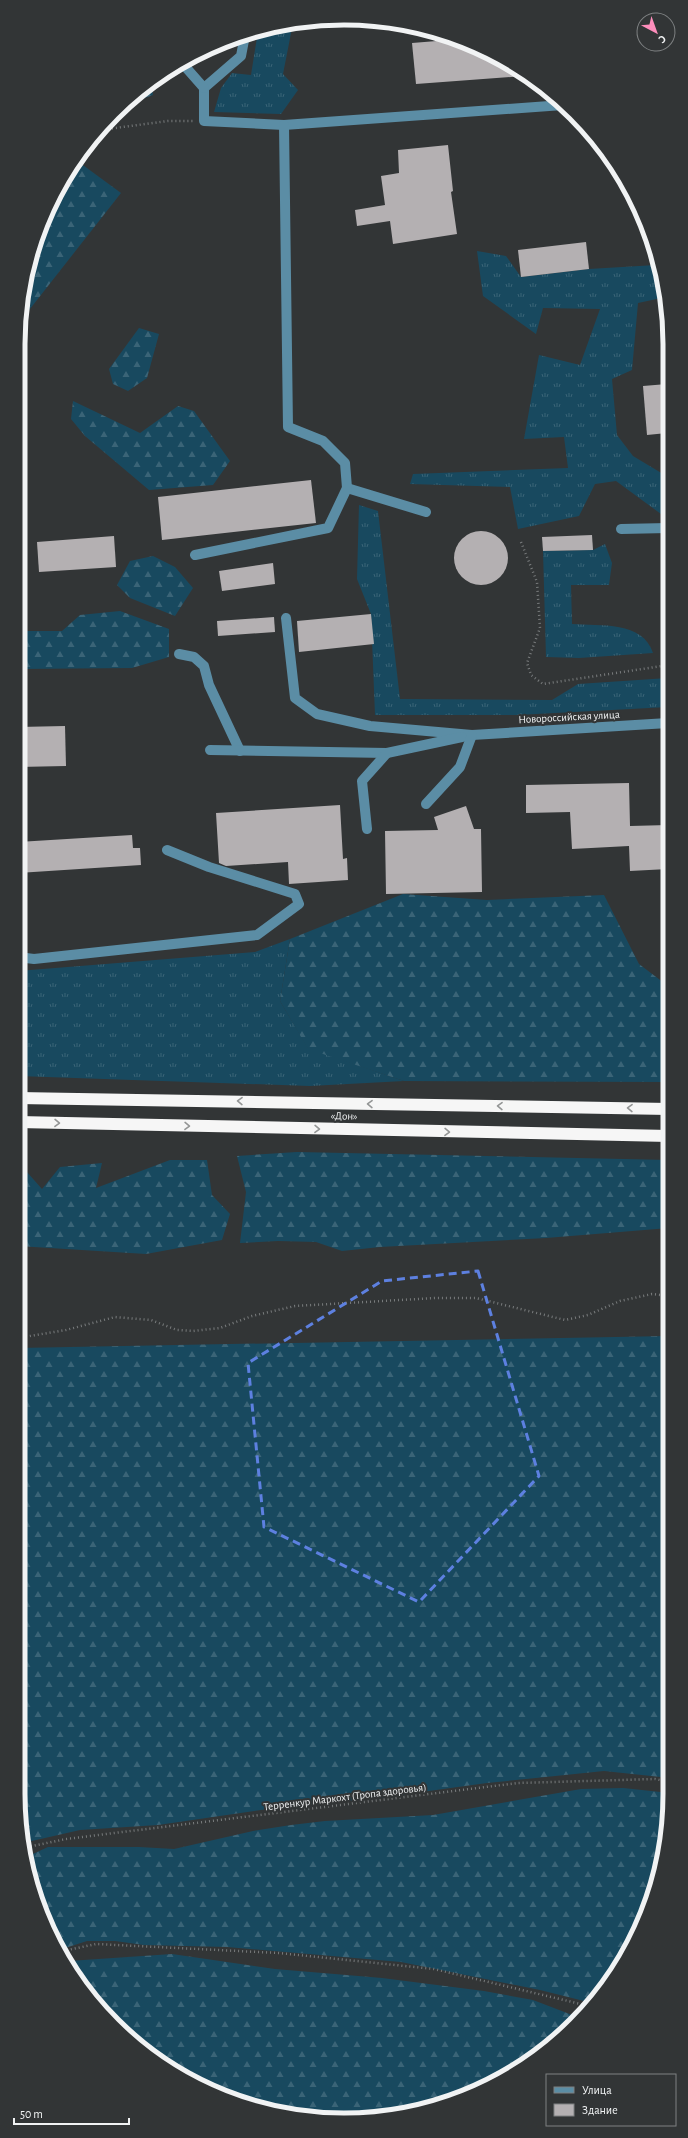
<svg xmlns="http://www.w3.org/2000/svg" width="688" height="2138" viewBox="0 0 688 2138" font-family="'Alegreya Sans',sans-serif">
<defs>
<pattern id="grass-tufts" width="24" height="20" patternUnits="userSpaceOnUse"><rect width="24" height="20" fill="#18495f"/><path d="M3 7l-1-3M5 7V3M7 7l1-3M15 17l-1-3M17 17v-4M19 17l1-3" fill="none" stroke="#3a6477"/></pattern>
<pattern id="forest-firs" width="22" height="20" patternUnits="userSpaceOnUse"><rect width="22" height="20" fill="#18495f"/><path d="M5 1l3.5 6h-7zM16 11l3.5 6h-7z" fill="#3a6477"/></pattern>
</defs>
<rect width="100%" height="100%" fill="#323536"/>
<g fill="url(#grass-tufts)">
<path d="M293,23L283,74L298,90L281,114L214,112L221,88L232,73L251,75L258,31L281,24Z"/>
<path d="M477,251L506,256L521,277L589,269L656,265L666,297L638,303L632,370L612,379L617,435L633,456L668,477V514H661L616,481L595,484L579,516L518,529L510,487L410,484L413,474L568,468L564,437L524,439L539,355L580,365L600,309L543,308L536,334L483,296Z"/>
<path d="M359,505L378,511L400,699L552,700L578,684L668,678V707L517,715H375L371,614L357,579Z"/>
<path d="M605,544L612,563L609,585H571L572,624C600,626 643,621 653,653L579,658L546,657L543,551L593,550Z"/>
<path d="M290,939L280,1001L308,1048L404,1081L310,1086L18,1076V971L255,952Z"/>
</g>
<g fill="url(#forest-firs)">
<path d="M151,83L153,95L121,107Z"/>
<path d="M76,160L121,193L26,314L21,309L24,280L43,219Z"/>
<path d="M139,328L159,334L147,378L128,391L113,384L109,369Z"/>
<path d="M73,401L140,433L178,406L194,411L230,461L213,485L149,490L85,436L71,419Z"/>
<path d="M153,556L175,567L193,588L175,616L130,598L117,585L130,561Z"/>
<path d="M120,611L169,629V657L132,668L18,669V631H62L80,615Z"/>
<path d="M403,894L487,900L604,895L639,964L668,986L669,1082L404,1081L308,1049L280,1001L290,939Z"/>
<path d="M297,1152L669,1160V1228L546,1238L380,1247L342,1251L316,1242L278,1241L240,1243L246,1192L237,1156Z"/>
<path d="M170,1160H207L212,1195L230,1214L222,1240L146,1254L18,1246V1162L42,1189L60,1167L102,1163L96,1188Z"/>
<path d="M669,1336L670,1778L604,1771L487,1783L385,1797L268,1809L158,1825L80,1830L23,1843L18,1794V1348Z"/>
<path d="M623,1788L670,1793C667,1859 651,1917 615,1974C609,1985 600,1994 592,2003L540,1990L401,1962L227,1947L144,1945L115,1941H87L62,1949L43,1919L24,1858L48,1847H139L174,1849L253,1831L291,1825L325,1821L433,1815L581,1789Z"/>
<path d="M172,1954L275,1969L382,1978L484,1991L533,2000L580,2018L525,2065L428,2109L365,2119L302,2117L200,2086L145,2052L99,2009L69,1961Z"/>
</g>
<g fill="#b4b0b2">
<path d="M449,40L507,62L525,76L416,84L412,43Z"/>
<path d="M448,145L453,191L451,192L457,234L393,244L390,221L357,226L355,210L385,205L381,176L399,173L398,150Z"/>
<path d="M586,242L589,269L521,277L518,250Z"/>
<path d="M667,384V433L647,435L643,386Z"/>
<path d="M311,480L316,523L162,540L158,497Z"/>
<circle cx="481" cy="558" r="27"/>
<path d="M592,535L593,550L543,551L542,537Z"/>
<path d="M114,536L116,567L39,572L37,542Z"/>
<path d="M273,563L275,584L222,591L219,571Z"/>
<path d="M371,614L374,644L299,652L297,621Z"/>
<path d="M274,617L275,632L218,636L217,621Z"/>
<path d="M65,726L66,766L18,767V727Z"/>
<path d="M629,783L630,826L668,825V869L630,871L629,846L572,849L570,812L526,813V785Z"/>
<path d="M340,805L343,859L347,858L348,880L289,884L288,862L226,866L219,863L216,813Z"/>
<path d="M466,806L474,829H481L482,892L386,894L385,831L438,830L434,817Z"/>
<path d="M132,835L133,848H140L141,865L18,873V842Z"/>
</g>
<g fill="none" stroke-linecap="round" stroke-linejoin="round">
<g stroke="#797c7d" stroke-width="2.5" stroke-dasharray="1 3" stroke-linecap="butt">
<path d="M100,130L168,121H193"/>
<path d="M521,542L537,582L540,628L527,663L531,675L543,684L662,666L668,663"/>
<path d="M18,1338L66,1330L115,1317L151,1320L177,1330L193,1331L220,1328L252,1316L295,1306L435,1298H476L565,1320L588,1315L620,1301L652,1294L669,1296"/>
<path d="M23,1848L66,1839L518,1783L655,1779L670,1782"/>
<path d="M63,1951L96,1944L279,1953L434,1969L589,2006"/>
</g>
<g stroke="#5b8da5" stroke-width="10">
<path d="M245,35L241,56L204,88V121L284,125L563,105"/>
<path d="M182,63L204,88"/>
<path d="M347,488L426,512"/>
<path d="M621,529L668,528"/>
<path d="M195,555L328,528L347,488L345,463L323,441L288,427L284,125"/>
<path d="M286,618L295,698L317,714L370,726L472,735L668,723"/>
<path d="M179,654L194,657L204,666L209,685L240,751"/>
<path d="M210,750L387,753L462,737"/>
<path d="M426,804L460,767L472,735"/>
<path d="M367,829L362,781L387,753"/>
<path d="M18,957L34,959L257,935L299,904L295,894L209,867L167,850"/>
</g>
<g stroke="#f6f6f6" stroke-width="12">
<path d="M18,1098L669,1109"/>
<path d="M18,1122L669,1136"/>
</g>
</g>
<defs><path id="oneway-chevron" d="M-2-3.5L2.5 0L-2 3.5" fill="none" stroke-width="1.6" stroke-linecap="round" stroke-linejoin="round"/></defs>
<g stroke="#949696">
<use href="#oneway-chevron" transform="translate(240 1101) rotate(-179)"/>
<use href="#oneway-chevron" transform="translate(370 1104) rotate(-179)"/>
<use href="#oneway-chevron" transform="translate(500 1106) rotate(-179)"/>
<use href="#oneway-chevron" transform="translate(630 1108) rotate(-179)"/>
<use href="#oneway-chevron" transform="translate(57 1123) rotate(1)"/>
<use href="#oneway-chevron" transform="translate(187 1126) rotate(1)"/>
<use href="#oneway-chevron" transform="translate(317 1129) rotate(1)"/>
<use href="#oneway-chevron" transform="translate(447 1132) rotate(1)"/>
</g>
<path fill="none" stroke="#5d80e0" stroke-width="3" stroke-dasharray="8 5" stroke-linejoin="round" d="M478,1271L539,1476L419,1602L264,1527L248,1363L382,1281Z"/>
<g text-anchor="middle" dominant-baseline="central" stroke-width="4" stroke-linejoin="round" paint-order="stroke">
<g font-size="11" fill="#f1f3f4" stroke="#323536">
<text transform="translate(569 717) rotate(-3)">Новороссийская улица</text>
<text transform="translate(344 1116) rotate(1)">«Дон»</text>
<text transform="translate(345 1797) rotate(-7)">Терренкур Маркохт (Тропа здоровья)</text>
</g>
</g>
<path d="M0 0H688V2138H0ZM344 25H344A319 319 0 0 1 663 344V1794A319 319 0 0 1 344 2113H344A319 319 0 0 1 25 1794V344A319 319 0 0 1 344 25Z" fill="#323536" fill-rule="evenodd"/>
<path fill="none" stroke="#f1f3f4" stroke-width="5" d="M344 25H344A319 319 0 0 1 663 344V1794A319 319 0 0 1 344 2113H344A319 319 0 0 1 25 1794V344A319 319 0 0 1 344 25Z"/>
<rect x="546" y="2074" width="130" height="52" fill="#323536" stroke="#7e8182"/>
<rect x="554" y="2087" width="20" height="6" fill="#5b8da5" stroke="#7e8182"/>
<text x="582" y="2094" font-size="12" fill="#f1f3f4">Улица</text>
<rect x="554" y="2104" width="20" height="12" fill="#b4b0b2" stroke="#7e8182"/>
<text x="582" y="2114" font-size="12" fill="#f1f3f4">Здание</text>
<g transform="translate(656 32) rotate(139)"><circle r="19" fill="#323536" stroke="#7e8182"/>
<path d="M0-3L7 15L0 10L-7 15Z" fill="#fe8ebc"/>
<text y="-6" font-size="11" font-weight="bold" text-anchor="middle" fill="#f1f3f4">С</text>
</g>
<path d="M14 2118v6h115v-6" fill="none" stroke="#f1f3f4" stroke-width="2"/>
<text x="20" y="2118" font-size="12" fill="#f1f3f4" stroke="#323536" stroke-width="3" paint-order="stroke">50 m</text>
</svg>
